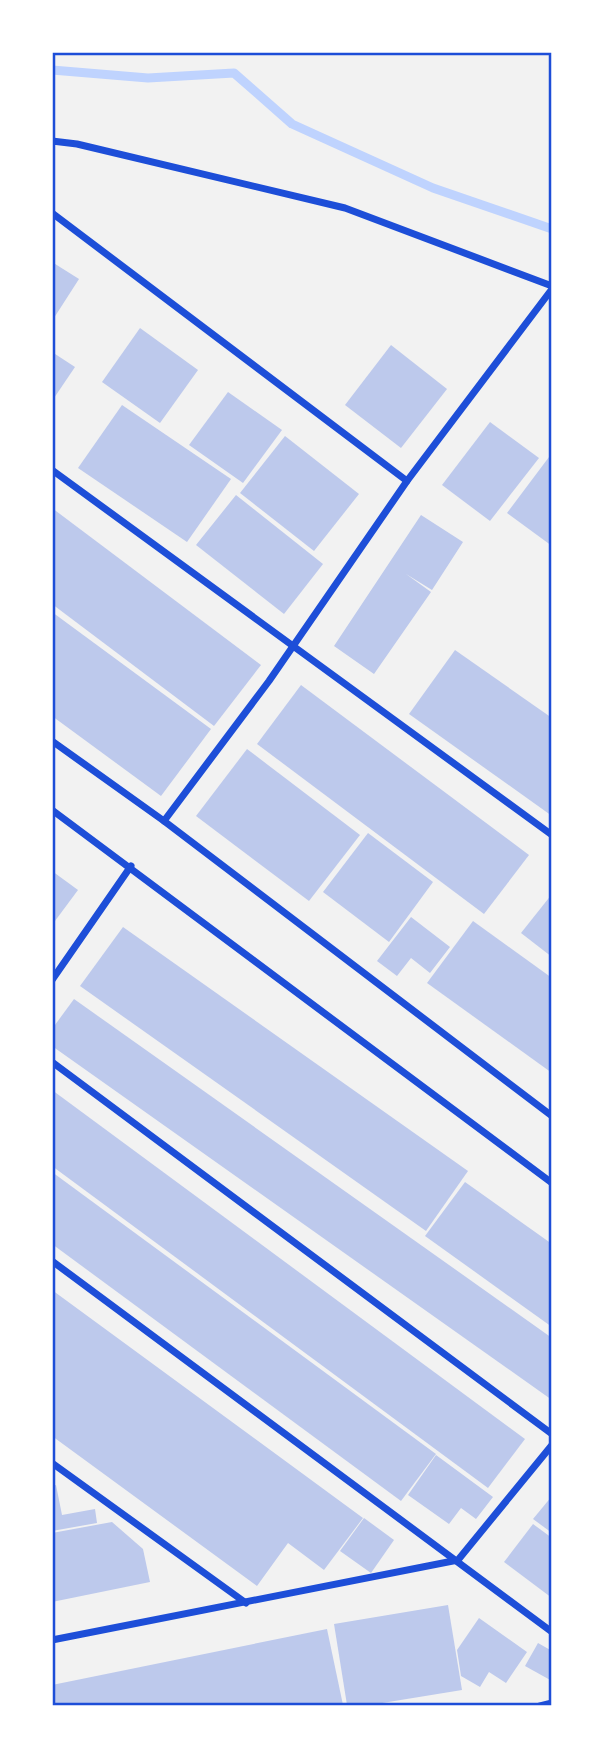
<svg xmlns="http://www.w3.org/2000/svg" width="604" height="1758" viewBox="0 0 604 1758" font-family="Inter,sans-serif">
<rect width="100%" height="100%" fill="#f2f2f2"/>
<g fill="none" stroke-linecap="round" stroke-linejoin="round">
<path stroke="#bfd3fe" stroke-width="9" d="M52,70L148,78L234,73L292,124L433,188L552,229"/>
</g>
<g fill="#bdc9ec">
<path d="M52,262L79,279L52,321Z"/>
<path d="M140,328L198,370L160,423L102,382Z"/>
<path d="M391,345L447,389L401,448L345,405Z"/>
<path d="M52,352L75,367L52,401Z"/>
<path d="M228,392L282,430L243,483L189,445Z"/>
<path d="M122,405L231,479L187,542L78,468Z"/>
<path d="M490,422L539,458L490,521L442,485Z"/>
<path d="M285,436L359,494L314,551L240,493Z"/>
<path d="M552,453V546L507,513Z"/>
<path d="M236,495L323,564L284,614L196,545Z"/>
<path d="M52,508L261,665L214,726L52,604Z"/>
<path d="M421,515L463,542L432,590L406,574L431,592L374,674L334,646Z"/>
<path d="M52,612L211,729L161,796L52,716Z"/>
<path d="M455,650L552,718V816L409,714Z"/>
<path d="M301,685L529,855L484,914L257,744Z"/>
<path d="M247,749L360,835L309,901L196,816Z"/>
<path d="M368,833L433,882L389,942L323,892Z"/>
<path d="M52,871L78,890L52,925Z"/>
<path d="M552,894V957L521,933Z"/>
<path d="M411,917L450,947L430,973L411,958L397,976L377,961Z"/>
<path d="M473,921L552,978V1073L427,983Z"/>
<path d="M123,927L468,1171L426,1231L80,986Z"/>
<path d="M74,999L552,1338V1400L52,1046V1029Z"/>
<path d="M52,1090L525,1439L488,1488L52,1166Z"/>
<path d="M52,1172L436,1454L401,1501L52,1244Z"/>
<path d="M465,1182L552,1244V1327L425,1236Z"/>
<path d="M52,1290L363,1518L324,1570L288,1543L257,1586L52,1436Z"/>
<path d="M436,1455L493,1497L476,1519L461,1508L449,1524L408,1495Z"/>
<path d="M56,1485L62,1515L95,1509L97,1523L52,1531V1486Z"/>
<path d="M552,1496V1533L533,1519Z"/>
<path d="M364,1518L394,1540L371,1573L340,1551Z"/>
<path d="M112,1522L143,1549L150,1582L52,1602V1533Z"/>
<path d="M533,1524L552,1538V1598L504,1562Z"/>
<path d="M448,1605L462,1690L370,1705H347L334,1624Z"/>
<path d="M479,1618L527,1652L506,1683L489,1672L480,1687L461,1676L457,1650Z"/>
<path d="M327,1629L343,1705H52V1685Z"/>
<path d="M538,1643L552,1651V1681L525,1666Z"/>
</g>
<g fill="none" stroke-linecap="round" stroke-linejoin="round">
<g stroke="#1d4ed8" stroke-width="7">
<path d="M52,141L77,144L345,208L552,286"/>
<path d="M52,213L407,481"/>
<path d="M52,470L552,835"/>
<path d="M52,741L164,821L552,1116"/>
<path d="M52,810L552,1183"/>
<path d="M164,821L269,681L407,481L552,289"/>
<path d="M52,980L131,866"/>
<path d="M52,1062L552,1434"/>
<path d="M52,1261L552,1632"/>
<path d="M52,1463L246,1603"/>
<path d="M52,1640L458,1560L552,1445"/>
<path d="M540,1706L552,1703"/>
</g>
</g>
<rect width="604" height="1758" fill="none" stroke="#ffffff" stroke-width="108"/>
<rect x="54" y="54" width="496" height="1650" fill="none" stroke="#1d4ed8" stroke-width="2.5"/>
</svg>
